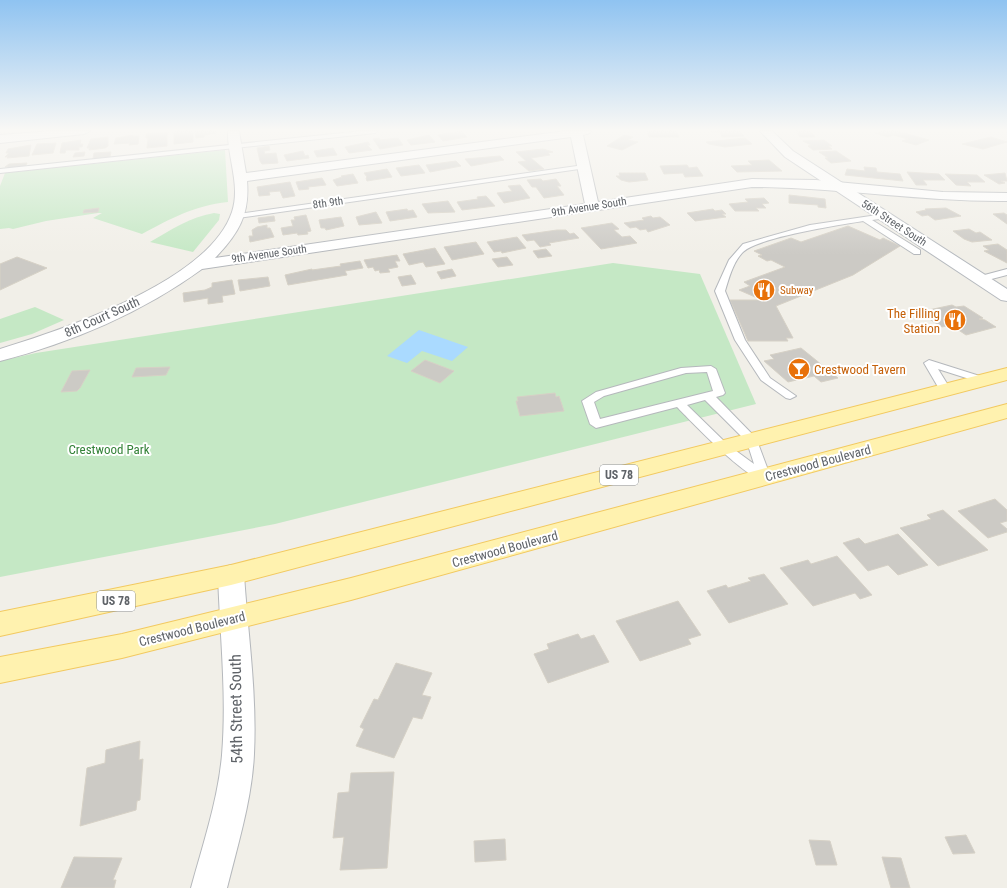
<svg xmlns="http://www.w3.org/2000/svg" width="1007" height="888" viewBox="0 0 1007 888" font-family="'Roboto Condensed',sans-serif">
<rect width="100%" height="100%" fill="#f1efe8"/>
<g fill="#c5e8c5">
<path d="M225,150L228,202C193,206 172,218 142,234L93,218L102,213H98L46,221L13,229L9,228L0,229V186L5,173Z"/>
<path d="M214,213L220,214L219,220L193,252L150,242C171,230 190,217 214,213Z"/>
<path d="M613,263L700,274L756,404L275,524L0,577V361L36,353Z"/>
<path d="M35,307L64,320L32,334L0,343V319Z"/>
</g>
<path fill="#aadaff" d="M419,330L468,347L452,361L422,351L407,363L387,356Z"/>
<g fill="#cccac5" stroke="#d6d1c6">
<path d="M174,131H193V142L174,144Z"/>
<path d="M195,131H216V133L204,135V137L196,138Z"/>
<path d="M461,131L467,137L443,141L438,135Z"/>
<path d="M647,131H676L679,137H649Z"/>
<path d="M711,131H739L744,136L722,137L721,133Z"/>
<path d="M796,131H810L815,137H800Z"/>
<path d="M882,131H897L929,140L916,145L902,141L908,139L893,135L888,137L875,133Z"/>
<path d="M167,132V146L147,148L148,138H146V134Z"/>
<path d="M133,135V136H139L138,144L129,145L130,143L114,144L116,138Z"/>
<path d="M429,135L435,142L411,145L407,140Z"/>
<path d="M624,135L633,137L628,140L638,142L622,150L607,146Z"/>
<path d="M108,137V146L105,148L89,150L90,148H87L91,139Z"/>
<path d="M991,137L1007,142L983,149L962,144Z"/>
<path d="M379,138L380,140L398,138L403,145L380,149L373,139Z"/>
<path d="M745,138L752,144L725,147L709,144L706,142Z"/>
<path d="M81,140L80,144H83L82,147H79V150H66L65,153H60L62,143Z"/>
<path d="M824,140L832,146H828L832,149L813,150L808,146L811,145L803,141Z"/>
<path d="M368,142L370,145H367L372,150L349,153L345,147Z"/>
<path d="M56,143L53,153L32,155L37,144Z"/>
<path d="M31,145L29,156L7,158L8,156L5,157L9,153H6L8,149Z"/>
<path d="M269,146L270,150L264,151L265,154L276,153L278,163L262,164L260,161L257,148Z"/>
<path d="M333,148L337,155L317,157L314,151Z"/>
<path d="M543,149L553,152L548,153L550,155L531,158L544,169L529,171L518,162L526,161L516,152Z"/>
<path d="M303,151L305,156L308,155L309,158L287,161L284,155Z"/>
<path d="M836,151L851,161L831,163L825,158H828L819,152Z"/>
<path d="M85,152L84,156L73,157L75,153Z"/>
<path d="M111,152L110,157L93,159L94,153Z"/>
<path d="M500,156L504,160L471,166L465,159Z"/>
<path d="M769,160L782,171L737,172L731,166L752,165L748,161Z"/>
<path d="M456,161L461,166L430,172L426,165Z"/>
<path d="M27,163L25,167L7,169L8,167H5L9,164Z"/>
<path d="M419,165L425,173L401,176L396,168Z"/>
<path d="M687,165L689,168L697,167L703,176L685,177L683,173L664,174L660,166Z"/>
<path d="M864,167L876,168L877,172L900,174L903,181L845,175L847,169L865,171Z"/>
<path d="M387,169L392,177L367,181L366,178L367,177L364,173Z"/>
<path d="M907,172L939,174L945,180H923L927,185H916Z"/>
<path d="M619,173H645L648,180L629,182L621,180L616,176H620Z"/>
<path d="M1005,173L1007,181H1001L1005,183L999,184L984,175Z"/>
<path d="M353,174L358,183L337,186L333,180L342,177L341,176Z"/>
<path d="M945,174L977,175L985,182H967L971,186L956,185Z"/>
<path d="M322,178L326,185L308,187L309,189L299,190L296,182Z"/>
<path d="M541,179L543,181L556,179L561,186H557L564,195L544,198L536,187H532L527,180Z"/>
<path d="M290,182L295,196L283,198L280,191L269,192L270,195L259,196L257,187Z"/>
<path d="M520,185L530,198L504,203L497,193L512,191L508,186Z"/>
<path d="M789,195L825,199L826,208L818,207V205L789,203Z"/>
<path d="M486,196L495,206L462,210L457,202L478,199L477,197Z"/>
<path d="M764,198L769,203L762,204L766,208H756L759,211H735L729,204L748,202L745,199Z"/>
<path d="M448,201L455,212L428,213L422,204Z"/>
<path d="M99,208L98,212L83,213L84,210Z"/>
<path d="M946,208L961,216L935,220L928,215L922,216L916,212L926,210L925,209Z"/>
<path d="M407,209L408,211L413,210L417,217L390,221L386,212Z"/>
<path d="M713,209L715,211L722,210L726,214H722L726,217L695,221L687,213Z"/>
<path d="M376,212L382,223L359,225L356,217Z"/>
<path d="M1004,213L1007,215V224L993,214Z"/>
<path d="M306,215L311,231L307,232L308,234L298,235L297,233L283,235L281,228L293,226L291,220H295L294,217Z"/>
<path d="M274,216L275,221L259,223L258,218Z"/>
<path d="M651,216L653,218L660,217L670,225L648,232L646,229L640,230L636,227L630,228L624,223L644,220L642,218Z"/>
<path d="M341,217L344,226L326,230L325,228H321L319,220Z"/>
<path d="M612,223L619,229L614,230L622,237L630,236L637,243L601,249L581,228Z"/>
<path d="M267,225V228H270L274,237L250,242L249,236H253L252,230L257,227Z"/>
<path d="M848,226L880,240L883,238L900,246L853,275L776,306L793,338H786L788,341H748L730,300H762L739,290L750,286L744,282L785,267L771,260L767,261L758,256L762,255L754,251L791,238L801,242Z"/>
<path d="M969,229L976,233L980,232L992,240L972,242L964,239L953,231Z"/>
<path d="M557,230H566L570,234L574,233L579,238L549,243L551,245L540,247L534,240L527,241L522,235Z"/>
<path d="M517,237L526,248L502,253L501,251L494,252L487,242Z"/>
<path d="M476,242L484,254L452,260L444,247Z"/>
<path d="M998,244L1007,250V263L984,251L989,250L983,246Z"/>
<path d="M435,248L445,264L426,267L423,262L409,265L403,254Z"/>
<path d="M546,249L552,256L538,258L533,251Z"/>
<path d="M397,255L400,261H395L398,267L388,269L390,272L380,273L379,270L375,271L373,267L368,268L364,260Z"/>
<path d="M17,257L47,268L0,290V264Z"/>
<path d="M507,257L513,265L498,267L492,259Z"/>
<path d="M360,261L363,268L345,271L347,275L288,285L285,275L312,269V270L341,266L340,264Z"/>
<path d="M452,269L456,276L441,279L437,272Z"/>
<path d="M411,275L416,284L402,286L398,277Z"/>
<path d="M268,277L270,286L240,291L238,280Z"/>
<path d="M232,280L235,294L222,296L223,302L208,304V298L184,302L183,293L205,290L212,287V283Z"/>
<path d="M952,305L956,307L964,306L983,318L979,319L985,320L996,327L966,335L951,325L942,327L923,315L928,314L924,311Z"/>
<path d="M801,348L838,378L821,382L814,376L788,382L764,361L774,359L770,355Z"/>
<path d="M425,360L454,371L440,383L411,371Z"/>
<path d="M170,367L166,375L132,377L136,368Z"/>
<path d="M90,370L80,388L77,391L61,392L72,371Z"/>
<path d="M555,393L556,397L559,396L564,411L520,416L516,401H518L517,397Z"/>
<path d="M995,499L1007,510V521L1000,523L1007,529V532L988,538L958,511Z"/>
<path d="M943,510L988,550L938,566L900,528L931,519L927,515Z"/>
<path d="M898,534L928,565L898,575L888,565L868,571L843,543L859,538L865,544Z"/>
<path d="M837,556L872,595L860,599L855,593L813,606L780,568L808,560L811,564Z"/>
<path d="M764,574L788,604L729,623L707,591L726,585L728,588L751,581L748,578Z"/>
<path d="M678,601L701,635L688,639L691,644L640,661L616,621Z"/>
<path d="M578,634L581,639L594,635L609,662L548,683L534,654L549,649L547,644Z"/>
<path d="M396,663L432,673L422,695L431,697L422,719L413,717L394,758L356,746L364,729L360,727L374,699L378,700Z"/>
<path d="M140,741L139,760L143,759L140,800L137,801L136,810L80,826L87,768L105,763L106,750Z"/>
<path d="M394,772L387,868L340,870L344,837L333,838L338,793L349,792L351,773Z"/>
<path d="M966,835L975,853L953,854L945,837Z"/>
<path d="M505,839L506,860L475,862L474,841Z"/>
<path d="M809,840L830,841L837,865H816Z"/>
<path d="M74,857L122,858L113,880H116L114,888H61Z"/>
<path d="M882,857L901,858L910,888H891Z"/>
</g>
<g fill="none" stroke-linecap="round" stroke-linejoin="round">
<g stroke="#b5b8bc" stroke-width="2">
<g id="lane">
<path d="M362,131H378L375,133L0,173V169Z"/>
<path d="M584,165L587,167L586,168L238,218L234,216L238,214Z"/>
<path d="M884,214L888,216L887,218L872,220L920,250V254H914L863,221C839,225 759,237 743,252C733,262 729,278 725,291L745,340L770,378L796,396L790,399L786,398L761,380L735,340L715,291L729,260L743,244L810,225Z"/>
<path d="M1007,269V275L980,282L976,279L977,277Z"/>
<path d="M929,360L986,378L987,380L982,383L938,369L951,390L945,393L941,392L924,363Z"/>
<path d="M711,366L716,369L725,393L723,395L716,397L756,438L771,478L769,481C752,486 691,421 677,407L596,428L590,424L582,401L596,392L681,368ZM707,372L713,391L600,419L594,402L604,396L686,373ZM705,400L747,442L754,464L728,445L687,405Z"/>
</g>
</g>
<g stroke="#b5b8bc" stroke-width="2">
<g id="street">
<path d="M52,131H90L84,134L0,143V135Z"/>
<path d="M228,131H239L246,173L566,131H591L590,133L583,135L598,202L752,179L816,180L943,192L1007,193V201C922,202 837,187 752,187L202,269C143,312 71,343 0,361V349C65,329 209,281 232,212C241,185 227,157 228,131ZM571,137L585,204L215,258C238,234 250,215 247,181Z"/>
<path d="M231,565L240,568L244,575C248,635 257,694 254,754C252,799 238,844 227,888H191C203,844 218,800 222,755C227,695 220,635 218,575L222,568Z"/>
</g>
</g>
<g stroke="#b6babf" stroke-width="2">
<path id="secondary" d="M760,131H772L793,151L1007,289V301L1001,300L785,157Z"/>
</g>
<g stroke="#f2c960" stroke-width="2">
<g id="primary">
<path d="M1007,368V380L231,585L0,636V612L231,565Z"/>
<path d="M1007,404V418L351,600L122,658L0,683V657L122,634L351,578Z"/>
</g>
</g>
<use href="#lane" fill="#fff" fill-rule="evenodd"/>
<use href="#street" fill="#fff" fill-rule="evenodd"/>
<use href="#secondary" fill="#fff" fill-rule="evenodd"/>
<use href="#primary" fill="#fff2af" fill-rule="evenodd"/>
</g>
<linearGradient id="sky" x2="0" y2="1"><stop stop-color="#8fc3f1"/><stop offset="0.51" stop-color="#f9f8f5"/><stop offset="1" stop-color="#f9f8f5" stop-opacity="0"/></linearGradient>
<rect width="1007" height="255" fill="url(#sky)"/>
<defs>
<g id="restaurant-disc" transform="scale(1.15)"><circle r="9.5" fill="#e8710a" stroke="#fff"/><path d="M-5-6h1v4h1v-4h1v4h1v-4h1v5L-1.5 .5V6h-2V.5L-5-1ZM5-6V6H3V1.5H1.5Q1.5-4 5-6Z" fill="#fff"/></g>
<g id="bar-disc" transform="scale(1.15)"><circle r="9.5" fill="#e8710a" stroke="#fff"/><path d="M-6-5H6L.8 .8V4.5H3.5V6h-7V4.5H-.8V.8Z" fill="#fff"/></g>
</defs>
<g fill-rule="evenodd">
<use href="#restaurant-disc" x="764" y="290"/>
<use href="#restaurant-disc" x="955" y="320"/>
<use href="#bar-disc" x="799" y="369"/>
</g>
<g text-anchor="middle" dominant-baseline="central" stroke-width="4" stroke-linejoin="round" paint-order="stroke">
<g font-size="11" fill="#5f6368" stroke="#fff">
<text transform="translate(328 203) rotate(-8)">8th 9th</text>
<text transform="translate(589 207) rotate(-9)">9th Avenue South</text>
<text transform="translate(894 223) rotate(33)">56th Street South</text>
<text transform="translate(269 254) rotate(-8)">9th Avenue South</text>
</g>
<g font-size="11" fill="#c56008" stroke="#fff" text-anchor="start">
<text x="780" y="290">Subway</text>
</g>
<g fill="#fff" stroke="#8f9295" stroke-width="1">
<rect x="600" y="465" width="38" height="20" rx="3"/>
<rect x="97" y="591" width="38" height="20" rx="3"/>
</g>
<g font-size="12" font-weight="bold" fill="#5f6368">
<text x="619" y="475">US 78</text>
<text x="116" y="601">US 78</text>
</g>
<g font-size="13" fill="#c56008" stroke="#fff" text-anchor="end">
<text x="940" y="313">The Filling<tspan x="940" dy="15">Station</tspan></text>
<text x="814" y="369" text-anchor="start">Crestwood Tavern</text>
</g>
<g font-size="13" fill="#5f6368" stroke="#fff">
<text transform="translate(102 317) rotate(-24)">8th Court South</text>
<text transform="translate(818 463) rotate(-15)">Crestwood Boulevard</text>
<text transform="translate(505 549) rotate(-15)">Crestwood Boulevard</text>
<text transform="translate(192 629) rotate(-14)">Crestwood Boulevard</text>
</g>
<g font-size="13" fill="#348238" stroke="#fff">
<text x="109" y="449">Crestwood Park</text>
</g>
<g font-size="16" fill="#5f6368" stroke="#fff">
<text transform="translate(236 709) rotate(-91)">54th Street South</text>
</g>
</g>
</svg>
